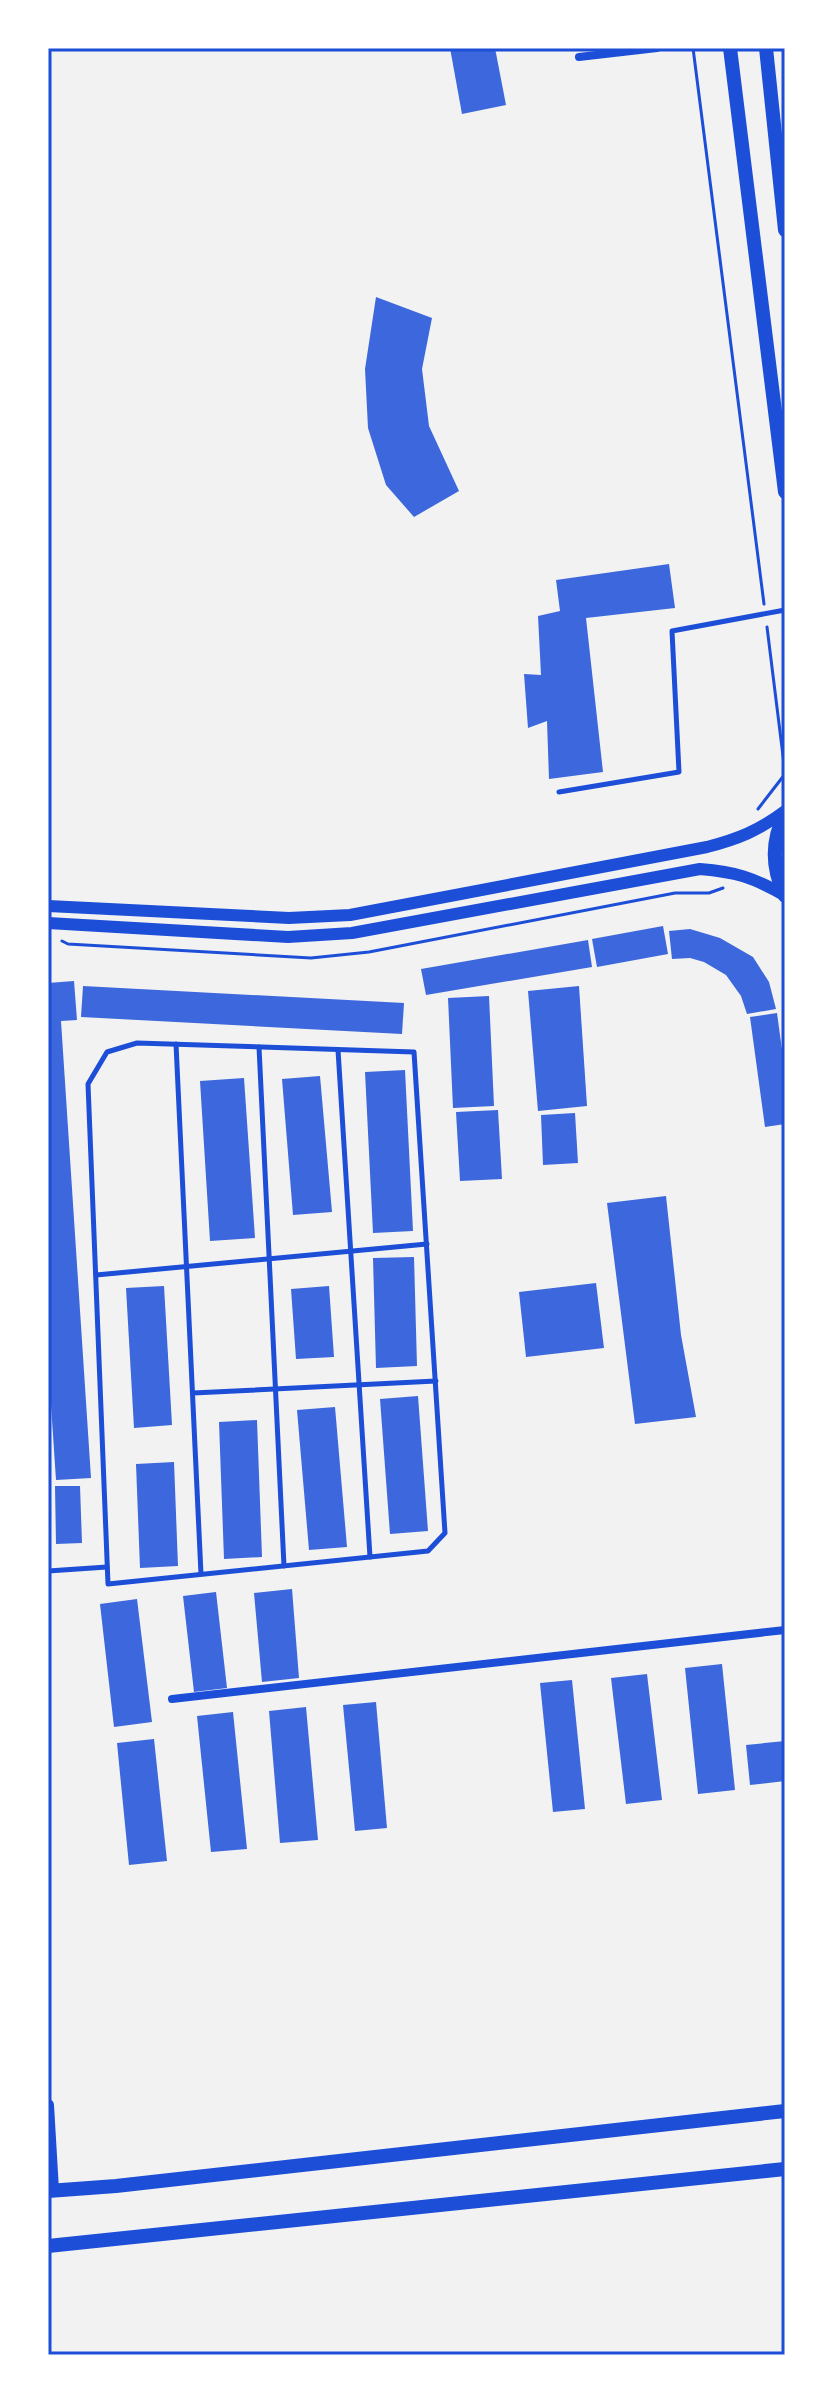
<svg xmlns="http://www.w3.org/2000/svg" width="833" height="2403" viewBox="0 0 833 2403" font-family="'Asap Condensed',sans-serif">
<rect width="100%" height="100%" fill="#f2f2f2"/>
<g fill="#3d67dc">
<path d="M450,48H495L506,105L462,114Z"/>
<path d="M376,297L432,318L422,369L429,426L459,491L414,517L386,485L368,428L365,369Z"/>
<path d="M669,564L675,608L586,618L603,772L549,779L547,721L528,728L524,674L541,675L538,616L560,611L556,580Z"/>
<path d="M663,926L668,954L597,967L592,939Z"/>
<path d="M690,929L720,938L753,957L769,982L776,1009L747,1014L741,996L726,975L704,962L690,958L672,959L669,931Z"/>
<path d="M588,940L592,967L426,995L421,969Z"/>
<path d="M74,981L77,1020L61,1021L91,1478L56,1480L48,1360V983Z"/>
<path d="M83,986L404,1003L402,1034L81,1017Z"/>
<path d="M579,986L587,1106L538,1111L528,991Z"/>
<path d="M489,996L494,1106L453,1108L448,998Z"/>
<path d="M777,1013L785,1072V1124L765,1127L750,1017Z"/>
<path d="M405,1070L413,1231L373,1233L365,1072Z"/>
<path d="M320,1076L332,1212L293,1215L282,1079Z"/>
<path d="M244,1078L255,1238L210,1241L200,1081Z"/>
<path d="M498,1110L502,1179L460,1181L456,1112Z"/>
<path d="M575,1113L578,1163L543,1165L541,1115Z"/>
<path d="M666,1196L681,1335L696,1417L635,1424L607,1203Z"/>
<path d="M414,1257L417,1366L376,1368L373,1258Z"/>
<path d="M596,1283L604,1348L526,1357L519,1292Z"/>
<path d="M164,1286L172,1425L134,1428L126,1288Z"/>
<path d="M329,1286L334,1357L296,1359L291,1289Z"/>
<path d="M418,1396L428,1531L390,1534L380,1399Z"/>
<path d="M335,1407L347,1547L309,1550L297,1410Z"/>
<path d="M257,1420L262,1557L224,1559L219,1422Z"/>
<path d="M174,1462L178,1566L140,1568L136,1464Z"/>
<path d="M55,1486H80L82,1543L56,1544Z"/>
<path d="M292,1589L299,1678L262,1682L254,1593Z"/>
<path d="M216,1592L227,1688L194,1692L183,1596Z"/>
<path d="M137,1599L152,1722L114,1727L100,1604Z"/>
<path d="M722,1664L735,1790L698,1794L685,1668Z"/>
<path d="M647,1674L662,1800L626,1804L611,1678Z"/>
<path d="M572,1680L585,1809L553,1812L540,1683Z"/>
<path d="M376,1702L387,1828L355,1831L343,1705Z"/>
<path d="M306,1707L318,1840L280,1843L269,1711Z"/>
<path d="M233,1712L247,1849L211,1852L197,1716Z"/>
<path d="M154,1739L167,1861L129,1865L117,1743Z"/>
<path d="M785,1741V1781L750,1785L746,1745Z"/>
</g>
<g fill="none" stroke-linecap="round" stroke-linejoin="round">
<g stroke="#1d4ed8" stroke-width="3">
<path d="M693,48L764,604"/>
<path d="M767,627L785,772"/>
<path d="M758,809L785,774"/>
<path d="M62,941L68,944L311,958L369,952L675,893H709L723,888"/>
</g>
<g stroke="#1d4ed8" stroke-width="5">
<path d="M559,792L679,772L672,631L785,610"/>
<path d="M137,1043L414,1052L445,1533L428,1551L108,1584L88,1084L107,1052Z"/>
<path d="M176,1044L201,1574"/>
<path d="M259,1047L284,1566"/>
<path d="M338,1050L370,1557"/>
<path d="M96,1275L427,1244"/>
<path d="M193,1393L436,1381"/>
<path d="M48,1571L107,1567"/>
</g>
<g stroke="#1d4ed8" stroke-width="8">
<path d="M579,57L657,48"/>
<path d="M172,1699L785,1630"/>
</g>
<g stroke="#1d4ed8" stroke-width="12">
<path d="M48,906L289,918L350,915L707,847C738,839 758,831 785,811"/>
<path d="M48,923L288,937L352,933L700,869C736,872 752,877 784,895"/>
<path d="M48,2105L53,2190"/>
</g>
<g stroke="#1d4ed8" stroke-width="14">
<path d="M48,2191L116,2186L785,2111"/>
<path d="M48,2246L785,2169"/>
</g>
<g stroke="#1d4ed8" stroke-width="14">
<path d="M730,48L785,492"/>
<path d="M766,48L785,230"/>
<path d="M785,814C771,841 772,869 785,896"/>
</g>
</g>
<rect width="833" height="2403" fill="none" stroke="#ffffff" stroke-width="100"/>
<rect x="50" y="50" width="733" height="2303" fill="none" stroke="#1d4ed8" stroke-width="3"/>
</svg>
